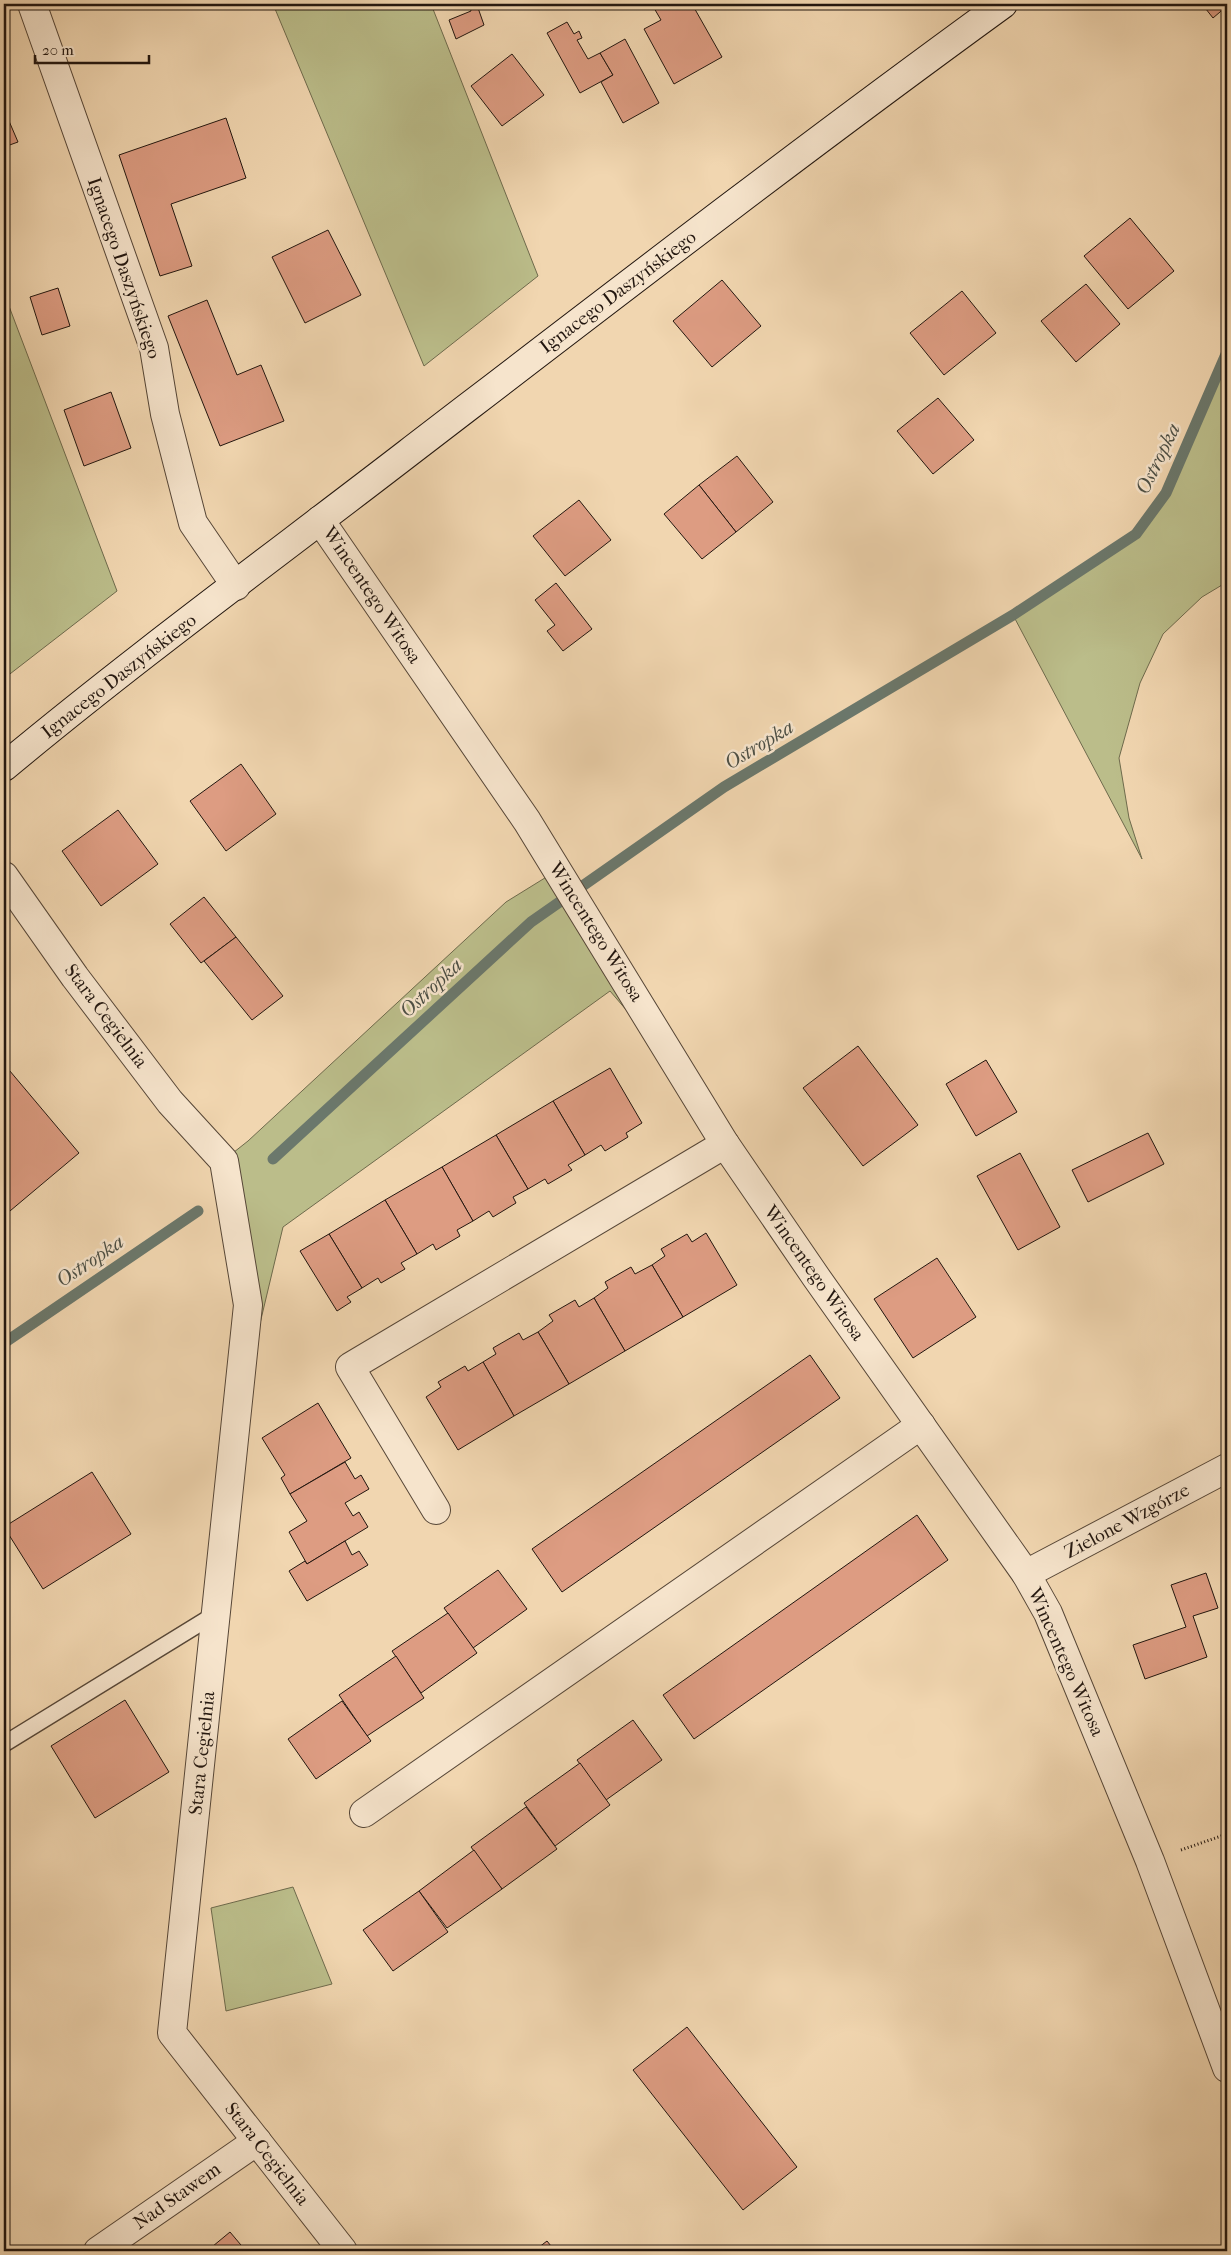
<svg xmlns="http://www.w3.org/2000/svg" width="1231" height="2255" viewBox="0 0 1231 2255" font-family="'IM FELL French Canon',serif">
<rect width="100%" height="100%" fill="#f1d6b0"/>
<filter id="stains"><feTurbulence type="fractalNoise" baseFrequency=".004" numOctaves="4"/><feColorMatrix values="0 0 0 0 .2 0 0 0 0 .09 0 0 0 0 .02 0 0 0 .5 -.17"/></filter>
<radialGradient id="worn" r=".72"><stop offset=".6" stop-color="#630" stop-opacity="0"/><stop offset="1" stop-color="#630" stop-opacity=".3"/></radialGradient>
<g fill="#bbbd8a" stroke="#6e6a4c">
<path d="M273,4H431L538,276L424,366Z"/>
<path d="M4,293L117,591L6,677L4,671Z"/>
<path d="M1227,352V582L1202,597L1163,634L1140,683L1119,758L1129,818L1142,859L1013,615L1136,534L1166,493Z"/>
<path d="M561,868L699,1095L610,991L283,1227L237,1420L248,1305L224,1160L248,1141L506,902Z"/>
<path d="M293,1887L332,1984L226,2011L211,1908Z"/>
</g>
<g fill="none" stroke-linecap="round" stroke-linejoin="round">
<g stroke="#6b786c" stroke-width="11">
<path d="M273,1159L531,922L724,787L1013,615L1136,534L1166,493L1227,352"/>
<path d="M4,1343L198,1211"/>
</g>
</g>
<g fill="#dd9c82" stroke="#22160f">
<path d="M661,4H692L722,57L674,84L644,29L661,20L654,8Z"/>
<path d="M1202,4H1227V6L1213,18Z"/>
<path d="M477,5L484,25L456,39L449,20L471,11L470,7Z"/>
<path d="M567,22L574,34L579,31L582,38L577,40L588,59L600,53L613,75L580,93L547,33Z"/>
<path d="M625,39L659,103L623,123L601,82L613,75L600,53Z"/>
<path d="M512,54L544,95L502,126L471,86Z"/>
<path d="M4,103L9,121L4,123Z"/>
<path d="M226,118L246,178L171,204L192,266L160,276L119,155Z"/>
<path d="M9,121L18,142L4,147V123Z"/>
<path d="M1130,218L1174,271L1128,309L1084,256Z"/>
<path d="M328,230L361,295L305,323L272,257Z"/>
<path d="M722,280L761,326L712,367L673,321Z"/>
<path d="M1086,284L1120,324L1076,362L1041,321Z"/>
<path d="M58,288L70,326L42,335L30,297Z"/>
<path d="M962,291L996,333L944,375L910,333Z"/>
<path d="M207,300L237,375L261,365L284,421L220,446L168,316Z"/>
<path d="M111,392L131,448L84,466L64,410Z"/>
<path d="M938,398L974,440L933,474L897,431Z"/>
<path d="M737,456L773,502L736,532L699,485Z"/>
<path d="M699,485L736,532L702,559L664,514Z"/>
<path d="M579,500L611,540L565,576L533,536Z"/>
<path d="M556,583L592,629L563,651L547,631L555,625L535,600Z"/>
<path d="M241,764L276,814L226,851L190,801Z"/>
<path d="M118,810L158,864L101,906L62,851Z"/>
<path d="M204,897L236,937L201,963L170,924Z"/>
<path d="M236,937L283,996L252,1020L204,961Z"/>
<path d="M858,1046L918,1125L863,1166L803,1088Z"/>
<path d="M986,1060L1017,1112L976,1136L946,1084Z"/>
<path d="M4,1064L79,1153L4,1216Z"/>
<path d="M610,1068L642,1123L626,1133L628,1137L605,1151L601,1145L585,1155L553,1101Z"/>
<path d="M553,1101L585,1155L568,1165L572,1170L548,1184L545,1179L528,1189L496,1135Z"/>
<path d="M1148,1133L1164,1164L1088,1202L1072,1170Z"/>
<path d="M496,1135L528,1189L513,1197L516,1203L493,1217L489,1211L473,1221L442,1167Z"/>
<path d="M1020,1153L1060,1227L1018,1250L977,1176Z"/>
<path d="M442,1167L473,1221L457,1230L460,1236L436,1250L433,1244L417,1254L385,1200Z"/>
<path d="M385,1200L417,1254L401,1263L405,1269L381,1283L378,1278L362,1288L329,1234Z"/>
<path d="M706,1233L737,1285L683,1317L652,1265L665,1256L661,1249L687,1234L692,1242Z"/>
<path d="M329,1234L362,1288L347,1297L351,1302L337,1311L300,1251Z"/>
<path d="M937,1258L976,1317L913,1358L874,1299Z"/>
<path d="M652,1265L683,1317L625,1351L594,1298L608,1288L605,1282L631,1267L635,1274Z"/>
<path d="M594,1298L625,1351L569,1384L538,1332L553,1321L549,1315L575,1300L579,1307Z"/>
<path d="M538,1332L569,1384L514,1416L483,1362L496,1354L493,1348L519,1333L523,1340Z"/>
<path d="M810,1355L840,1398L562,1592L532,1549Z"/>
<path d="M483,1362L514,1416L458,1450L426,1397L441,1387L438,1382L465,1366L468,1371Z"/>
<path d="M318,1403L351,1458L290,1494L281,1478L285,1475L262,1438Z"/>
<path d="M345,1462L355,1479L361,1475L369,1489L345,1503L353,1516L359,1512L368,1527L307,1564L289,1532L307,1521L290,1494Z"/>
<path d="M92,1472L131,1534L43,1589L4,1527Z"/>
<path d="M917,1515L948,1560L694,1739L663,1695Z"/>
<path d="M345,1541L352,1555L359,1551L368,1565L307,1601L289,1571L305,1561L307,1564Z"/>
<path d="M498,1570L527,1609L473,1648L444,1608Z"/>
<path d="M1206,1573L1218,1608L1193,1616L1207,1657L1145,1679L1133,1645L1186,1627L1171,1585Z"/>
<path d="M448,1613L477,1653L421,1693L392,1651Z"/>
<path d="M396,1656L424,1698L367,1736L339,1695Z"/>
<path d="M125,1700L169,1772L95,1818L51,1746Z"/>
<path d="M342,1701L371,1741L316,1779L288,1739Z"/>
<path d="M633,1720L662,1760L606,1800L577,1760Z"/>
<path d="M580,1763L610,1805L555,1846L524,1803Z"/>
<path d="M526,1807L557,1849L502,1889L471,1847Z"/>
<path d="M474,1850L502,1889L447,1928L419,1891Z"/>
<path d="M419,1891L448,1932L393,1971L363,1930Z"/>
<path d="M687,2027L797,2167L743,2210L633,2070Z"/>
<path d="M230,2232L246,2251H207Z"/>
<path d="M547,2241L555,2251H534Z"/>
</g>
<g fill="none" stroke-linecap="round" stroke-linejoin="round">
<g stroke="#564637" stroke-width="18">
<path id="service" d="M4,1744L217,1613"/>
</g>
<g stroke="#564637" stroke-width="30">
<g id="minor">
<path d="M32,4L154,348L165,414L193,523L236,586"/>
<path d="M320,520L527,821L725,1144L816,1277L1026,1574L1048,1613L1150,1861L1227,2068"/>
<path d="M4,876L75,977L170,1102L224,1161L248,1305L172,2033L343,2251"/>
<path d="M436,1510L350,1367L725,1144"/>
<path d="M1026,1574L1227,1468"/>
<path d="M364,1813L921,1425"/>
<path d="M98,2251L257,2141"/>
</g>
</g>
<g stroke="#22160f" stroke-width="30">
<path id="secondary" d="M4,767C135,658 273,557 408,453C605,302 802,150 1003,4"/>
</g>
<path stroke="#22160f" stroke-width="3" stroke-dasharray="1 2.5" stroke-linecap="butt" d="M1181,1850L1227,1834"/>
<use href="#service" stroke="#f6e4cc" stroke-width="15"/>
<use href="#minor" stroke="#f6e4cc" stroke-width="28"/>
<use href="#secondary" stroke="#f6e4cc" stroke-width="28"/>
</g>
<g text-anchor="middle" dominant-baseline="central" stroke-width="5" stroke-linejoin="round" paint-order="stroke">
<g font-size="19" fill="#22160f" stroke="#f6e4cc">
<text transform="translate(124 268) rotate(71)">Ignacego Daszyńskiego</text>
<text transform="translate(618 292) rotate(-37)">Ignacego Daszyńskiego</text>
<text transform="translate(372 595) rotate(56)">Wincentego Witosa</text>
<text transform="translate(119 676) rotate(-38)">Ignacego Daszyńskiego</text>
<text transform="translate(596 932) rotate(58)">Wincentego Witosa</text>
<text transform="translate(106 1016) rotate(53)">Stara Cegielnia</text>
<text transform="translate(814 1273) rotate(55)">Wincentego Witosa</text>
<text transform="translate(1127 1521) rotate(-28)">Zielone Wzgórze</text>
<text transform="translate(1066 1662) rotate(66)">Wincentego Witosa</text>
<text transform="translate(202 1753) rotate(-84)">Stara Cegielnia</text>
<text transform="translate(267 2154) rotate(52)">Stara Cegielnia</text>
<text transform="translate(177 2196) rotate(-35)">Nad Stawem</text>
</g>
<g font-size="20" font-style="italic" fill="#4c4f45" stroke="#f6e4cc">
<text transform="translate(1158 459) rotate(-64)">Ostropka</text>
<text transform="translate(759 745) rotate(-31)">Ostropka</text>
<text transform="translate(431 988) rotate(-43)">Ostropka</text>
<text transform="translate(90 1261) rotate(-34)">Ostropka</text>
</g>
</g>
<rect width="1231" height="2255" fill="none" stroke="#f1d6b0" stroke-width="20"/>
<rect x="5" y="5" width="1221" height="2245" fill="none" stroke="#22160f" stroke-width="2.5"/>
<rect x="10" y="10" width="1211" height="2235" fill="none" stroke="#22160f"/>
<path d="M35 55v8h114v-8" fill="none" stroke="#22160f" stroke-width="2.5"/>
<text x="42" y="55" font-size="15" fill="#22160f" stroke="#f6e4cc" stroke-width="4" paint-order="stroke">20 m</text>
<rect width="100%" height="100%" filter="url(#stains)"/>
<rect width="100%" height="100%" fill="url(#worn)"/>
</svg>
